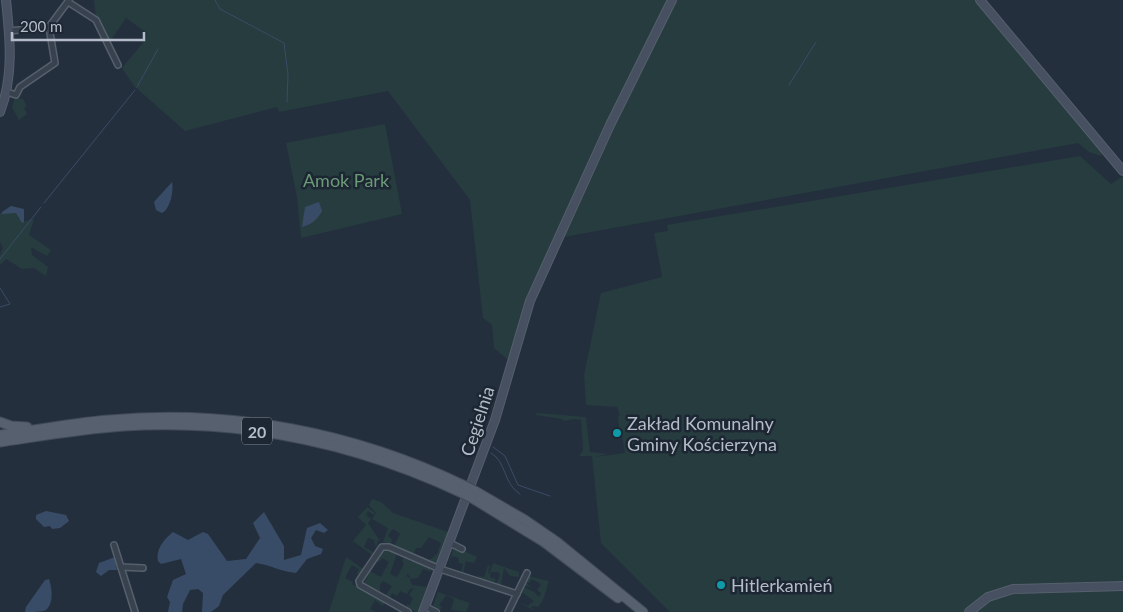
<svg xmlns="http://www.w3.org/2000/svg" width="1123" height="612" viewBox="0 0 1123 612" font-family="Lato,sans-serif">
<rect width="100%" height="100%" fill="#242f3e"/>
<g fill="#263c3f">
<path d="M94,0H975L1102,151L1101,156L1089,152L1078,143L553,239L527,300L508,360L494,348L492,325L483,318L470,200L388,91L279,112L277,107L185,131L134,86L122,68L146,39L147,33L126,18L109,43L96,19Z"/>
<path d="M15,98L23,99L27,106L24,108L27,114L19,120L12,107Z"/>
<path d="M385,124L402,214L301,238L297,197L286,143Z"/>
<path d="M1080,156L1111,184L1123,176V612H670L601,543L592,456H579L583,450L581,420L574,419L564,421L562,419L536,415L537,413L586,417L590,452L608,454L594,457L625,453L621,428L619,427L618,416L620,415L617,407L586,405L584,375L601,293L662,277L654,233L668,231L667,225Z"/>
<path d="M0,213H16L22,222L34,219L29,235L51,250L47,256L31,247L32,255L48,267L46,276L34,268L22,269L6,259L0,265V255L3,248L0,242Z"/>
<path d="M372,499L381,502L393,513L448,532L438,565L428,561L437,554L441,543L429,537L421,548H416L413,555L394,546L400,534L393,529L388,535L392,540L390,544L383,542L388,528L372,519L376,513L369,505Z"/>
<path d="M367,507L375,513L374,515L368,511L366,515L371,519L368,523L380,541L378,540L376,548L374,540L368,538L364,547L373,552L372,555L353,541L366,525L358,517Z"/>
<path d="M454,546L477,557L474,563L466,561L463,573L461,572L463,564L458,563L459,558L452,556L448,568Z"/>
<path d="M388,550L397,553L390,574L397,577L404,564L402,561L404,557L411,562L413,560L430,566L431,572L423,569L418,578L411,579L408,574L406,576L410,578L412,585L427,587L418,612L407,609V604L410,605L413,598L409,595L414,588L410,589L407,594L400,591L397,596L392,593L390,598L385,596L392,586L383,581L380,584V593L364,584L370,571L381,577L389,562L382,558L379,562L375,561L381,551Z"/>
<path d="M346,557L363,569L359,577L357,573L359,569L352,565L345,578L353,582L352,584L385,603L383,606L375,600L370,609L376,612H329Z"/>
<path d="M493,563L519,572V577L510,576L504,568L501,585L496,584L500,575L498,572H491L490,577L496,579L494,583L479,578V576L484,577L488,565L490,566L488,573L489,574Z"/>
<path d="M528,576L549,581L543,600L538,607L531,606L533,610L518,602L528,606L534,601L523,593H519L522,586L534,592L539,597L541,593L537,590L541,584L532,579L529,583L526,582L531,588L524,585Z"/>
<path d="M438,592L470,603L466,612L451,610L454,599L446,595L439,605L442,607L440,610L433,606Z"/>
</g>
<g fill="#394c67">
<path d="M172,182C174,191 170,209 162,213L156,210L154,202Z"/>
<path d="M319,202L322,211C318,219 311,225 302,227L305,207Z"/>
<path d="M11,206L24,209V222L22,223L16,213L2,214V212Z"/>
<path d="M46,511L66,515L69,521L60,528L52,529L50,526L44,527L36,519V515Z"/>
<path d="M264,512L284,546V560L301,555L307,528L320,523L328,530L324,533L316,530L311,538L315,546L323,549L321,554L307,559L296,573C282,572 271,565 256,563L223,595L219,606L211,612H202L203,593L198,589L190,590L183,604L182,612H168L170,602L167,597L173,580L186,574L181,559L161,564L158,561C155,550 165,538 173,532L188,540L203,532L208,534L227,561L246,559L260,538L253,523Z"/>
<path d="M115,557L117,570H109L101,576L96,572L99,563Z"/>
<path d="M49,579C52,588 54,603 46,610C42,612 31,612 25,612L26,607L45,580Z"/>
</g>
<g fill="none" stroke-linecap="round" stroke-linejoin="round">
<g stroke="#394c67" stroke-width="1">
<path d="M215,0L220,9L284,43L288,74L287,102"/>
<path d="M789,85L816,42"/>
<path d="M137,87L158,49"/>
<path d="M44,203L135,90"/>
<path d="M0,259L41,207"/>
<path d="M0,288L10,304L0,307"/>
<path d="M493,447L505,456L518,485L550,496"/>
<path d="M491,453C507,462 503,484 520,494"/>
</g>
<g stroke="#565f6c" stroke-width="8">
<g id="street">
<path d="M68,2L96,20L118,65"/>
<path d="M9,31L49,27"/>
<path d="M7,92L16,95L20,87L55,63L49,27L69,0"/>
<path d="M450,543L462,549"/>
<path d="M114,545L135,612"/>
<path d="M121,567L143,568"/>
<path d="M426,607L436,612"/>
<path d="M408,612L360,585L359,581L382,547H389L440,569L517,594"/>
<path d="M508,612L527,573"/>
</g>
</g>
<g stroke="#565f6c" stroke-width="10">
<g id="secondary">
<path d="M980,0L1123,171"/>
<path d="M0,112C14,76 10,38 6,0"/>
<path d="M423,612L495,420L530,301L610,125L672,0"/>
<path d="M969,612L988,597L1013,589L1123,586"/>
</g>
</g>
<g stroke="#414a57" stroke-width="11">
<g id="primary">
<path d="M0,422L11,426L27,427"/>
<path d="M0,435C36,430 72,423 109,420C231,409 354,432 465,486"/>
<path d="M0,442C41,436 82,429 124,426C242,419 356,443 462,493"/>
<path d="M475,491L525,520L557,542L643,612"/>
<path d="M472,498L544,542L618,598"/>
</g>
</g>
<use href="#street" stroke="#38414e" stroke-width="5"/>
<use href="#secondary" stroke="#465061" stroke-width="8"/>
<use href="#primary" stroke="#56606e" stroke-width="9"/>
<g stroke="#414a57" stroke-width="11" stroke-linecap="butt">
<g id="primary-bridge">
<path d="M465,486L475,491"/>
<path d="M462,493L472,498"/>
</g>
</g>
<use href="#primary-bridge" stroke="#56606e" stroke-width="9"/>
</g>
<g fill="#0f9aa8" stroke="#1d2633" stroke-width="2">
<circle cx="617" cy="433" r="5"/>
<circle cx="721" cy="585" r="5"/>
</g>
<g text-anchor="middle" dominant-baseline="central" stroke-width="5" stroke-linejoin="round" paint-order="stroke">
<rect fill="#1d2633" stroke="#878f9c" stroke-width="1" x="242" y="417.5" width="30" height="27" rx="4"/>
<g font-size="16" font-weight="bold" fill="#b4bcc9">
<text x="257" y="431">20</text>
</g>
<g font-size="18" fill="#6b9a76" stroke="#1d2633">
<text x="346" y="180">Amok Park</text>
</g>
<g font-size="18" fill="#b4bcc9" stroke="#1d2633">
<text transform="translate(477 421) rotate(-72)">Cegielnia</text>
</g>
<g font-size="18" fill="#b4bcc9" stroke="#1d2633" text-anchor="start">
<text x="627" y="423">Zakład Komunalny<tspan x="627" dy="21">Gminy Kościerzyna</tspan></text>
<text x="731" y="585">Hitlerkamień</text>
</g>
</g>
<path d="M12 32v8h132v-8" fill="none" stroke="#b4bcc9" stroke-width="2.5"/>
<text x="20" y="32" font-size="15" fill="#b4bcc9" stroke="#1d2633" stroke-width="4" paint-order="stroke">200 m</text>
</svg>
